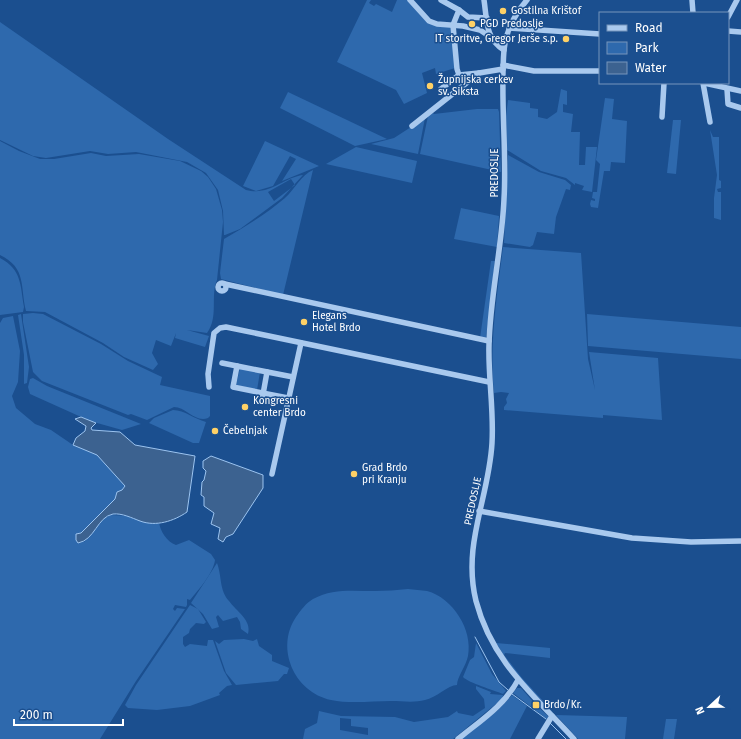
<svg xmlns="http://www.w3.org/2000/svg" width="741" height="739" viewBox="0 0 741 739" font-family="'Fira Sans',sans-serif">
<rect width="100%" height="100%" fill="#1b4f8f"/>
<g fill="#2e69ad" fill-rule="evenodd">
<path d="M367,0H371L369,3L374,6L376,4L392,12L397,0H408L421,16L452,28L455,68L436,74L435,68L422,73L427,93L404,104L396,90L337,62Z"/>
<path d="M0,22L168,139L246,190C270,196 282,178 303,175L282,198L240,229L225,235H224L223,211L218,190L206,173L187,162L136,152L108,154L90,151L46,158L33,156L0,140ZM291,179L295,185L274,201L268,192Z"/>
<path d="M561,89L567,91V105L563,104V112L573,114L571,132H580L579,165H585L586,147H597L592,192L582,190L584,186L575,183V185L566,178L541,171L507,150L506,116L508,100L530,103V108L538,109V117L547,119L557,112Z"/>
<path d="M288,92L387,139L355,146L280,108Z"/>
<path d="M605,98L614,99L612,119L627,121L625,163L611,162L610,171H604L598,208L591,207L590,204L591,200L595,201V199L592,198L593,192H597L600,164L596,160Z"/>
<path d="M477,109H498L499,112L501,172L420,154L428,116L433,113L434,114Z"/>
<path d="M425,118L418,154L371,144L394,138Z"/>
<path d="M673,120H681L676,174L667,173Z"/>
<path d="M710,130L713,137H719V180L721,181V188L717,189L718,192H721V220L714,218V198L717,175Z"/>
<path d="M0,141L19,151L40,159H54L91,153L106,156L139,154L180,161L201,171L208,177L216,189L222,210L223,222L217,280C210,296 219,317 207,333L187,330L209,336L205,347L175,338L176,333L171,346L156,340L152,353L158,364L153,370L124,357L103,343L45,312L26,311C20,287 27,268 0,255Z"/>
<path d="M265,141L319,166L282,181L296,159L290,156L273,186L256,191L243,186Z"/>
<path d="M356,147L417,161L412,183L326,164Z"/>
<path d="M508,155L539,172L565,180L571,185L570,190L566,189L556,217L554,234L537,232L533,245L530,247L504,243Z"/>
<path d="M313,170L283,295L221,279L220,273L224,239C245,227 266,214 285,198C295,189 301,175 313,170Z"/>
<path d="M461,208L499,216L497,247L454,239Z"/>
<path d="M503,247L581,253L588,359L595,390L589,352L658,358L662,420L603,415V418L504,410V407L507,403L506,399L509,393L501,392L494,393C489,344 497,296 503,247Z"/>
<path d="M0,258C22,270 20,284 24,307L23,312L0,315Z"/>
<path d="M491,261H495L486,338H480Z"/>
<path d="M33,313L43,314L101,344L128,361L162,377L160,385L210,396V416L208,418C195,423 186,407 174,407L147,420L131,414L128,415L42,381L33,372L23,322V314Z"/>
<path d="M21,314L29,367L27,383L24,384V355L18,315Z"/>
<path d="M587,314L741,327V359L588,346Z"/>
<path d="M13,316L20,351L18,382L12,396L16,408L35,424L51,430L73,445L97,454L125,486L122,490L117,492L115,499L81,533H77L84,542L104,518L111,515L127,516L148,523L159,522C160,531 167,542 176,545L189,540L211,554L215,560C213,574 199,589 190,600L187,599V605L186,607L175,605L173,609L175,611L177,608L185,609L136,681L100,739H0V323L3,318Z"/>
<path d="M240,368L260,372L257,390L236,385Z"/>
<path d="M33,378L47,386L141,424L122,430L90,421L30,394L28,387L30,379Z"/>
<path d="M173,410C185,410 194,419 206,422L199,443H193L149,423L154,418Z"/>
<path d="M217,563C222,576 219,590 229,601C236,611 252,620 248,634L241,629L240,622L237,617L223,621L218,615L216,617L219,627L212,629L203,614L191,603Z"/>
<path d="M408,589C414,590 421,590 427,591C453,598 473,630 468,656C466,666 457,677 457,685C448,685 436,698 425,700C414,703 402,701 391,701C372,701 350,704 331,700C294,692 275,648 296,617C301,610 306,603 313,599C333,588 353,591 375,591C386,591 397,590 408,589Z"/>
<path d="M190,605L198,609L206,622L204,624L196,623L190,629L189,633L183,637V644L185,647L190,644L207,646L208,640H213L224,671L232,685L227,686L219,693L220,695L190,706L157,710L128,708L125,705L136,685Z"/>
<path d="M244,639L253,641L257,639L259,646L272,655V661L289,668L287,674H284L278,681L236,685L226,673L215,641L219,644L224,640Z"/>
<path d="M476,643L492,674L506,691L503,694C493,690 469,683 463,677L470,660L474,657Z"/>
<path d="M496,643L550,648V658L505,653L504,655L522,678L554,713L517,676Z"/>
<path d="M476,686L491,692L490,694L503,695L502,699L453,739H303L305,729L317,723L319,711L341,716L395,717L414,722L448,717L457,711L458,713L473,716L485,708L484,699L476,689ZM340,718L351,719V726L368,728V735L340,730Z"/>
<path d="M517,688H521L536,705L548,716V720L513,693Z"/>
<path d="M512,695L527,706L510,739H461L498,710Z"/>
<path d="M556,715L627,717L625,739H578Z"/>
<path d="M666,719H677L674,739H663Z"/>
</g>
<g fill="#3c6290" stroke="#9cc4f0">
<path d="M81,417L96,423L91,428L92,430L120,432L135,445L195,456L187,512C174,521 156,527 140,521C132,518 122,513 113,514C97,517 95,540 78,543L76,540V534L81,533L115,499L117,492L122,490L125,486L97,455L73,445L76,438L85,431L86,426L75,419Z"/>
<path d="M211,456L263,475V488L233,534L226,537L223,542L218,539L220,528L211,524L214,513L204,506V497L201,495L202,482L204,480L206,471L203,468V461Z"/>
</g>
<g fill="none" stroke-linecap="round" stroke-linejoin="round">
<g stroke="#9cc4f0" stroke-width="1">
<path d="M475,637L499,682L508,690"/>
<path d="M512,694L546,719"/>
<path d="M550,723L566,739"/>
</g>
<g stroke="#a9c9ee" stroke-width="5.5">
<path d="M410,0L429,21L437,24L463,26L480,30L489,36"/>
<path d="M441,0L459,10L453,25L457,69L459,75L479,73"/>
<path d="M484,0C487,19 485,39 504,50"/>
<path d="M527,0C514,15 506,30 504,50C500,99 507,150 504,199C502,248 490,296 489,345C488,377 494,410 492,443C489,498 462,544 476,601C492,662 534,695 574,739"/>
<path d="M692,0L693,13"/>
<path d="M459,10L468,17L487,18"/>
<path d="M728,17L737,0"/>
<path d="M509,28L600,34"/>
<path d="M728,31L741,32"/>
<path d="M503,65L534,71H600"/>
<path d="M703,83L710,122"/>
<path d="M704,83L741,91"/>
<path d="M441,89L459,75"/>
<path d="M727,89L728,104L741,108"/>
<path d="M662,117L664,83"/>
<path d="M412,126L479,73L503,69"/>
<circle cx="222" cy="287" r="4"/>
<path d="M225,284L489,341"/>
<path d="M222,363L237,366"/>
<path d="M209,387L208,374L214,333L220,328L226,327L489,382"/>
<path d="M288,398L233,387L237,366L293,377"/>
<path d="M262,400L267,372"/>
<path d="M272,474L301,343"/>
<path d="M479,511L632,538L691,542L741,541"/>
<path d="M458,739C480,721 504,706 518,680"/>
<path d="M538,739L552,716"/>
</g>
</g>
<g fill="#ffd166" stroke="#1b4f8f" stroke-width="1.5">
<circle cx="503" cy="11" r="4"/>
<circle cx="472" cy="24" r="4"/>
<circle cx="566" cy="39" r="4"/>
<circle cx="430" cy="86" r="4"/>
<circle cx="304" cy="322" r="4"/>
<circle cx="245" cy="407" r="4"/>
<circle cx="215" cy="431" r="4"/>
<circle cx="354" cy="474" r="4"/>
<rect x="532" y="701" width="8" height="8" rx="2"/>
</g>
<g text-anchor="middle" dominant-baseline="central" stroke-width="3" stroke-linejoin="round" paint-order="stroke">
<g font-size="10" fill="#fff" stroke="#1b4f8f" text-anchor="start">
<text x="511" y="11">Gostilna Krištof</text>
<text x="480" y="24">PGD Predoslje</text>
<text x="558" y="39" text-anchor="end">IT storitve, Gregor Jerše s.p.</text>
<text x="438" y="80">Župnijska cerkev<tspan x="438" dy="12">sv. Siksta</tspan></text>
<text x="312" y="316">Elegans<tspan x="312" dy="12">Hotel Brdo</tspan></text>
<text x="253" y="401">Kongresni<tspan x="253" dy="12">center Brdo</tspan></text>
<text x="223" y="431">Čebelnjak</text>
<text x="362" y="468">Grad Brdo<tspan x="362" dy="12">pri Kranju</tspan></text>
<text x="544" y="705">Brdo/Kr.</text>
</g>
<g font-size="10" fill="#fff" stroke="#1b4f8f">
<text transform="translate(495 173) rotate(-90)">PREDOSLJE</text>
<text transform="translate(473 501) rotate(-78)">PREDOSLJE</text>
</g>
</g>
<rect x="599" y="12" width="130" height="72" fill="#1b4f8f" stroke="#7695bc"/>
<rect x="607" y="25" width="20" height="6" fill="#a9c9ee" stroke="#7695bc"/>
<text x="635" y="32" font-size="12" fill="#ffffff">Road</text>
<rect x="607" y="42" width="20" height="12" fill="#2e69ad" stroke="#7695bc"/>
<text x="635" y="52" font-size="12" fill="#ffffff">Park</text>
<rect x="607" y="62" width="20" height="12" fill="#3c6290" stroke="#7695bc"/>
<text x="635" y="72" font-size="12" fill="#ffffff">Water</text>
<g transform="translate(709 707) rotate(248)" stroke="#1b4f8f" stroke-width="3" paint-order="stroke">
<path d="M0-3L7 15L0 10L-7 15Z" fill="#ffffff"/>
<text y="-6" font-size="11" font-weight="bold" text-anchor="middle" fill="#ffffff">N</text>
</g>
<path d="M14 719v6h109v-6" fill="none" stroke="#ffffff" stroke-width="2"/>
<text x="20" y="719" font-size="12" fill="#ffffff" stroke="#1b4f8f" stroke-width="3" paint-order="stroke">200 m</text>
</svg>
